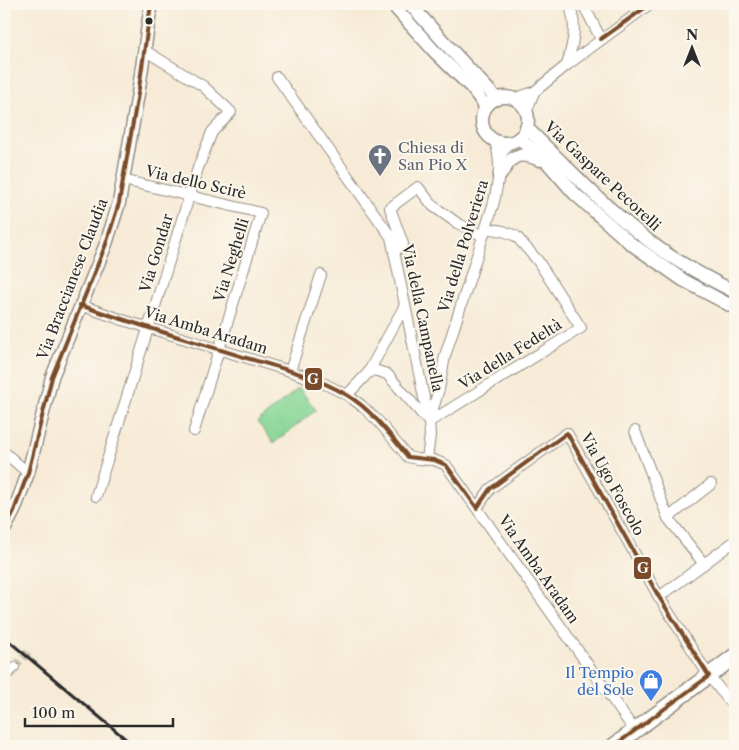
<svg xmlns="http://www.w3.org/2000/svg" width="739" height="750" viewBox="0 0 739 750" font-family="'Libre Caslon Text',serif">
<rect width="100%" height="100%" fill="#fbf7ec"/>
<filter id="ink" filterUnits="userSpaceOnUse"><feTurbulence type="fractalNoise" baseFrequency=".02" numOctaves="2"/><feDisplacementMap in="SourceGraphic" scale="10" xChannelSelector="R" yChannelSelector="G"/><feConvolveMatrix kernelMatrix="1 2 1 2 8 2 1 2 1" color-interpolation-filters="sRGB"/></filter>
<filter id="wash" filterUnits="userSpaceOnUse"><feTurbulence type="fractalNoise" baseFrequency=".0096" numOctaves="4" result="noise"/><feDisplacementMap in="SourceGraphic" scale="20" xChannelSelector="R" yChannelSelector="G"/><feGaussianBlur stdDeviation="1.12" result="paint"/><feColorMatrix in="noise" values="0 0 0 0 0 0 0 0 0 0 0 0 0 0 0 0 0 1.4 0 .05"/><feComposite in="paint" operator="in"/></filter>
<g filter="url(#wash)">
<rect width="100%" height="100%" fill="#f7ebd7"/>
<path fill="#85d594" stroke="#588060" d="M299,388L316,410L274,443L257,422Z"/>
</g>
<g filter="url(#ink)">
<g fill="none" stroke-linecap="round" stroke-linejoin="round">
<path stroke="#cec5b5" stroke-width="8" stroke-dasharray="8 4" stroke-linecap="butt" d="M15,667L31,649"/>
<g stroke="#918b81" stroke-width="10">
<path id="pedestrian" d="M4,669L5,668L10,673L15,667"/>
</g>
<g stroke="#918b81" stroke-width="12">
<g id="minor">
<path d="M583,4L601,39"/>
<path d="M567,65C573,43 578,26 569,4"/>
<path d="M277,77L391,237L429,422"/>
<path d="M513,99L534,92L567,65L650,4"/>
<path d="M526,113L534,92"/>
<path d="M500,157L508,143"/>
<path d="M123,180L261,213L194,431"/>
<path d="M394,252L403,244L390,208L418,187L433,206L457,223L483,236"/>
<path d="M80,305L123,320L290,371L321,382L347,395L361,405L379,422L408,457L417,459L434,460L446,465L635,731"/>
<path d="M290,371L321,275"/>
<path d="M368,373L405,305"/>
<path d="M347,395L368,373L374,370L387,374L428,421"/>
<path d="M429,422L581,328L538,261L516,236L503,231L486,228"/>
<path d="M635,431L668,518L704,564"/>
<path d="M4,452L28,473"/>
<path d="M427,460L430,435L429,422L439,389L445,356L494,202C499,177 502,165 495,141"/>
<path d="M96,496L198,168L212,132L231,112L203,86L144,50"/>
<path d="M477,508L490,489L567,433L659,597L709,676L735,708"/>
<path d="M668,518L711,484"/>
<path d="M659,597L735,541"/>
</g>
</g>
<g stroke="#918b81" stroke-width="15">
<g id="tertiary">
<path d="M392,4L435,52L472,88L486,107"/>
<path d="M410,4L444,42L497,99"/>
<circle cx="505" cy="120" r="23"/>
<path d="M526,127C567,167 607,210 653,244C678,263 707,278 735,292"/>
<path d="M519,138L547,162L575,194L630,243L683,280L735,308"/>
<path d="M499,177C512,156 516,150 540,160"/>
<path d="M4,530L14,511L28,473L52,377L106,244L119,203L139,88L151,4"/>
</g>
</g>
<g stroke="#918b81" stroke-width="18">
<path id="secondary" d="M614,746L735,656"/>
</g>
<use href="#pedestrian" stroke="#fff" stroke-width="8"/>
<use href="#minor" stroke="#fff" stroke-width="10"/>
<use href="#tertiary" stroke="#fff" stroke-width="12"/>
<use href="#secondary" stroke="#fff" stroke-width="15"/>
<path stroke="#2b2b2b" stroke-width="3" d="M4,637L134,746"/>
<g stroke="#fbf7ec" stroke-width="8">
<g id="bus-1">
<path d="M601,39L650,4"/>
<path d="M80,305C134,324 189,340 243,357C278,367 315,376 347,395C372,410 390,435 408,457L434,460L446,465L477,508L490,489L567,433L659,597L709,676L614,746"/>
<path d="M4,530L14,511L28,473L52,377L106,244L119,203L139,88L151,4"/>
</g>
</g>
<use href="#bus-1" stroke="#7a4b2a" stroke-width="4"/>
</g>
</g>
<defs>
<g id="church-pin" transform="scale(1.25)"><path d="M0 17L-7.5 6A9.5 9.5 0 1 1 7.5 6Z" fill="#6b7280" stroke="#fbf7ec"/><path d="M-1.2-6h2.4v3.5h3.3v2.4h-3.3V6h-2.4V-.1h-3.3v-2.4h3.3Z" fill="#fff"/></g>
<g id="shop-pin" transform="scale(1.25)"><path d="M0 17L-7.5 6A9.5 9.5 0 1 1 7.5 6Z" fill="#3f7fe0" stroke="#fbf7ec"/><path d="M-5-2.5h2.3a2.7 3.5 0 0 1 5.4 0H5L5.5 6h-11ZM-1.5-2.5h3a1.5 2.3 0 0 0-3 0Z" fill="#fff"/></g>
</defs>
<g fill-rule="evenodd">
<use href="#church-pin" x="380" y="156"/>
<use href="#shop-pin" x="651" y="681"/>
</g>
<circle fill="#2b2b2b" stroke="#fbf7ec" stroke-width="2" cx="149" cy="21" r="4.5"/>
<g text-anchor="middle" dominant-baseline="central" stroke-width="4" stroke-linejoin="round" paint-order="stroke">
<g font-size="15" fill="#5b616d" stroke="#fbf7ec" text-anchor="start">
<text x="398" y="147">Chiesa di<tspan x="398" dy="17">San Pio X</tspan></text>
</g>
<g font-size="15" fill="#2b2b2b" stroke="#fbf7ec">
<text transform="translate(603 176) rotate(43)">Via Gaspare Pecorelli</text>
<text transform="translate(196 182) rotate(13)">Via dello Scirè</text>
<text transform="translate(463 246) rotate(-73)">Via della Polveriera</text>
<text transform="translate(156 253) rotate(-73)">Via Gondar</text>
<text transform="translate(231 260) rotate(-73)">Via Neghelli</text>
<text transform="translate(72 279) rotate(-69)">Via Braccianese Claudia</text>
<text transform="translate(423 318) rotate(78)">Via della Campanella</text>
<text transform="translate(206 330) rotate(17)">Via Amba Aradam</text>
<text transform="translate(510 354) rotate(-32)">Via della Fedeltà</text>
<text transform="translate(613 484) rotate(61)">Via Ugo Foscolo</text>
<text transform="translate(539 569) rotate(55)">Via Amba Aradam</text>
</g>
<g font-size="15" fill="#366cbe" stroke="#fbf7ec" text-anchor="end">
<text x="634" y="672">Il Tempio<tspan x="634" dy="17">del Sole</tspan></text>
</g>
</g>
<g stroke="#fbf7ec" stroke-width="2">
<rect x="304" y="367" width="19" height="24" rx="5" fill="#7a4b2a"/>
<rect x="633" y="556" width="19" height="24" rx="5" fill="#7a4b2a"/>
</g>
<g font-size="14" text-anchor="middle" font-weight="bold" fill="#fff">
<text x="313" y="384">G</text>
<text x="643" y="573">G</text>
</g>
<rect width="739" height="750" fill="none" stroke="#fbf7ec" stroke-width="20"/>
<g transform="translate(692 48)" stroke="#fbf7ec" stroke-width="4" paint-order="stroke">
<path d="M0-4L9 19L0 12L-9 19Z" fill="#2b2b2b"/>
<text y="-8" font-size="14" font-weight="bold" text-anchor="middle" fill="#2b2b2b">N</text>
</g>
<path d="M25 718v8h148v-8" fill="none" stroke="#2b2b2b" stroke-width="2.5"/>
<text x="32" y="718" font-size="15" fill="#2b2b2b" stroke="#fbf7ec" stroke-width="4" paint-order="stroke">100 m</text>
</svg>
